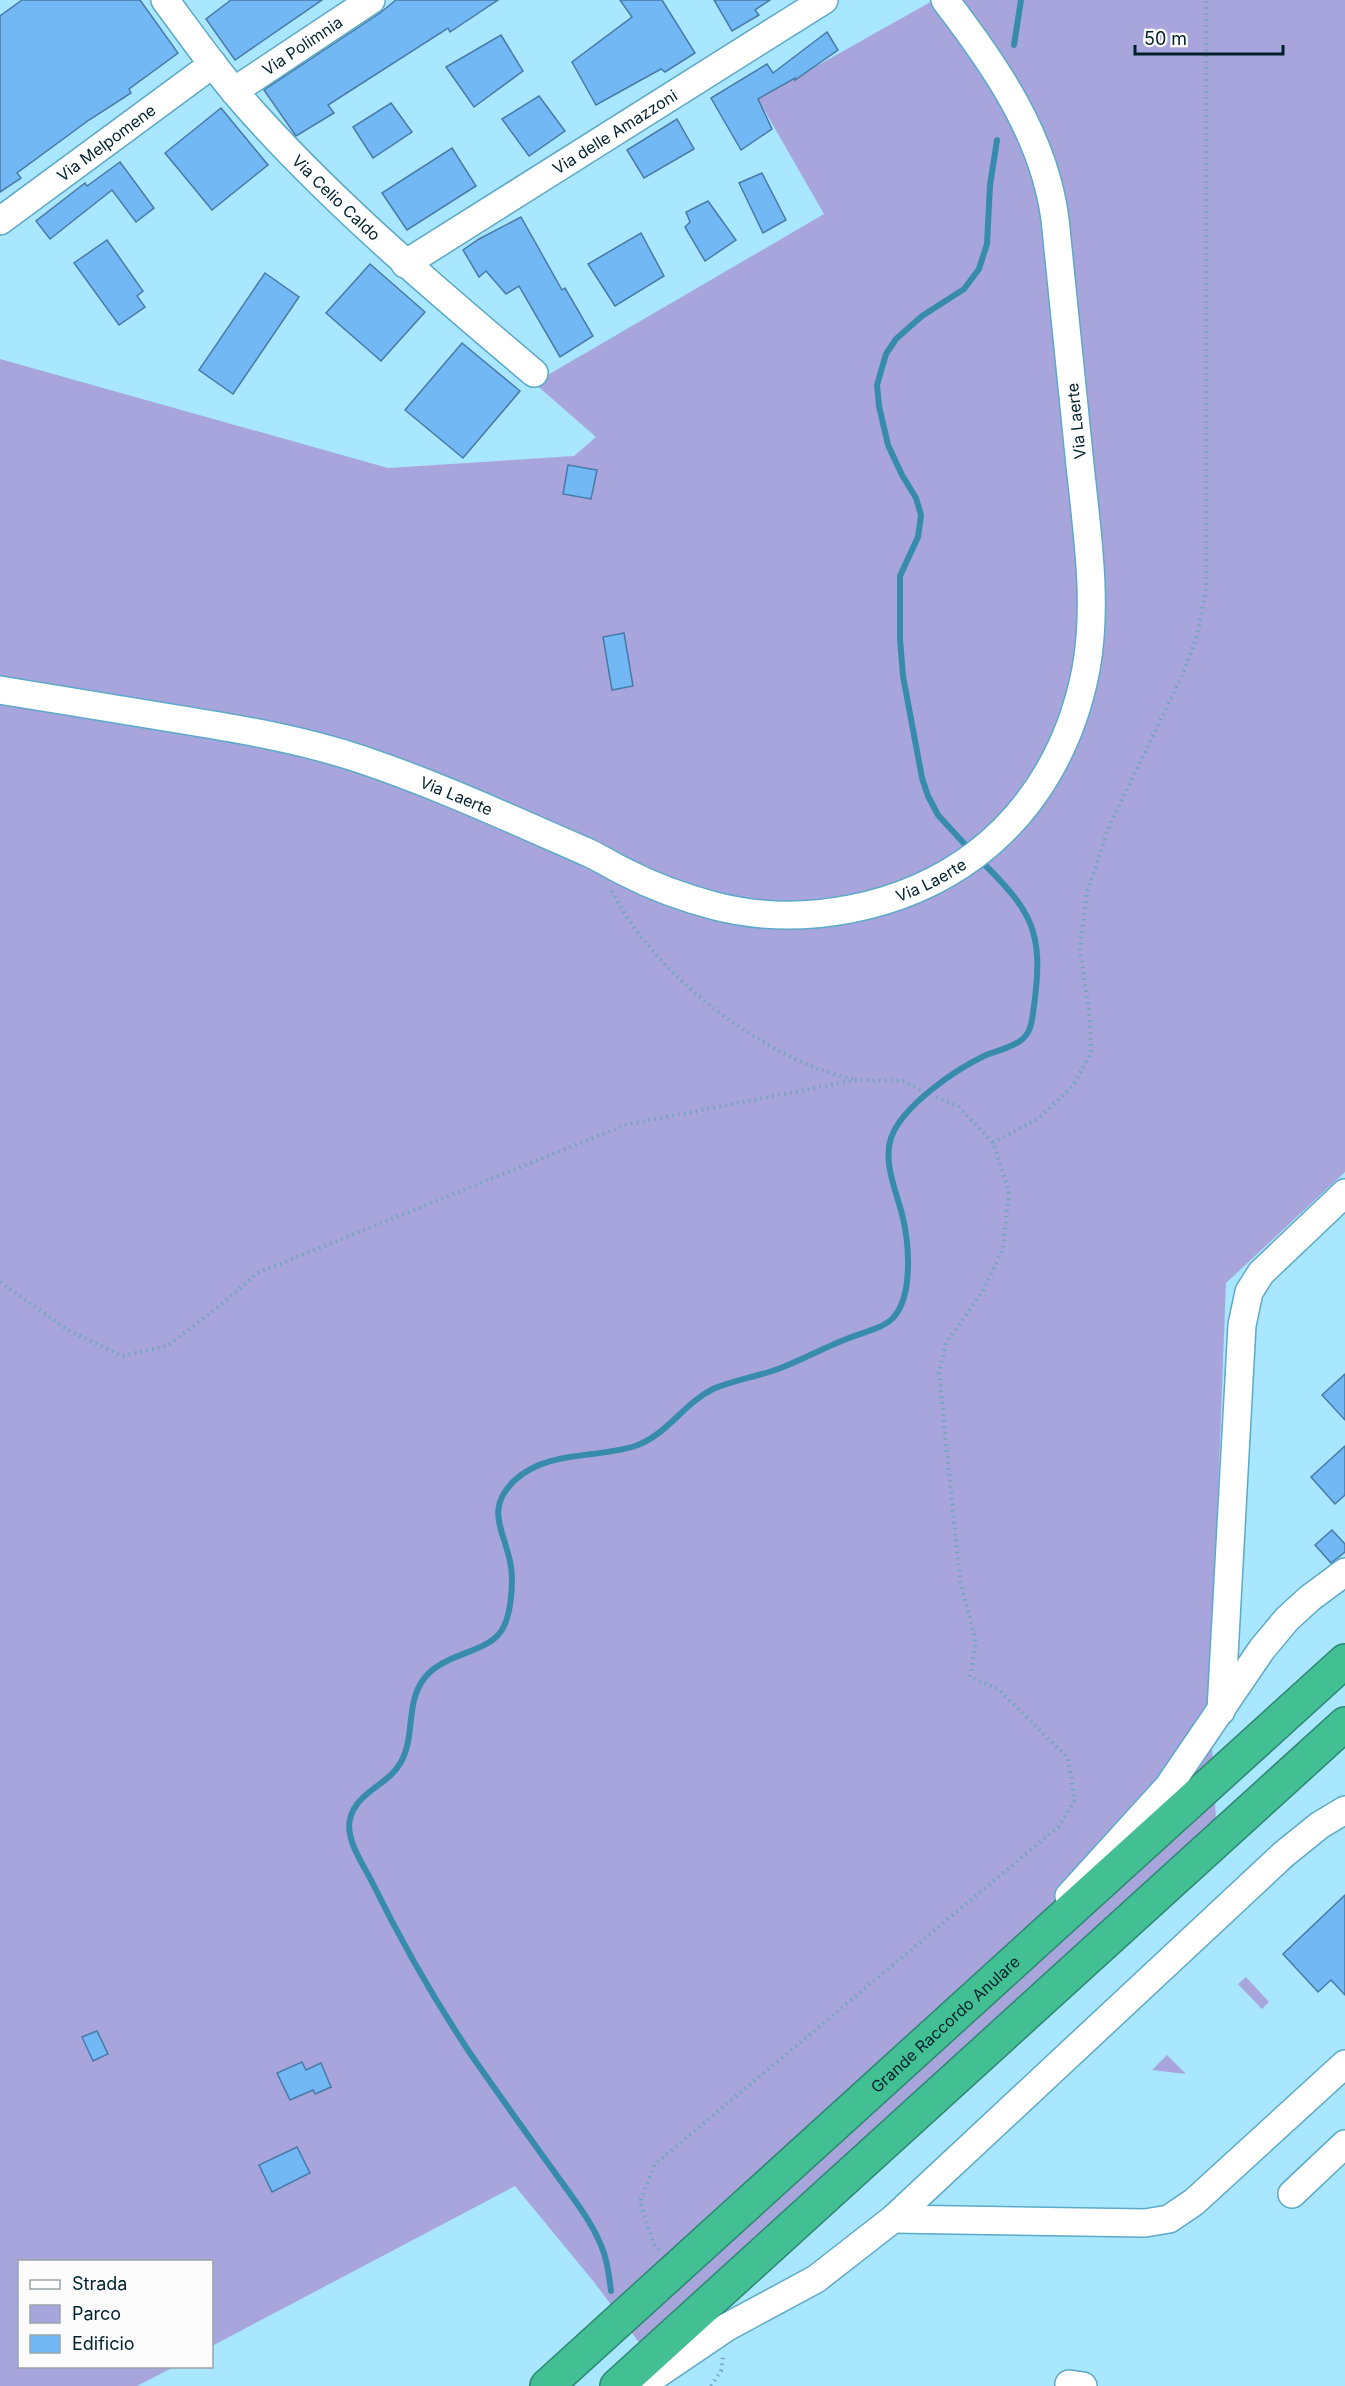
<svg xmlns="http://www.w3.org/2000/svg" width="1345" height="2386" viewBox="0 0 1345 2386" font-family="Inter,sans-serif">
<rect width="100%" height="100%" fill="#a9e6ff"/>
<g fill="#a8a5dd">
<path d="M934,0H1345V1172L1226,1283L1210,1707L1217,1839L1150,1901L661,2372L594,2282L515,2186L212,2346V2262H20V2366L174,2367L137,2386H0V359L388,468L574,456L596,437L534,383L824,214L758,99Z"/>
<path d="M1246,1977L1269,2002L1262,2009L1238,1984Z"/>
<path d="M1167,2055L1186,2074L1152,2070Z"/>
</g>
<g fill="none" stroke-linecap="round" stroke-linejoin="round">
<g stroke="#378cab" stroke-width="6">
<path d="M1014,45L1021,0"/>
<path d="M971,851L938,815L928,796L922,778L903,676L900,639V576L918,537L921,515L916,498L902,475L888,445L879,406L877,385L886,354L896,339L922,316L964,289L979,269L987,244L990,185L997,140"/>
<path d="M611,2291C609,2275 607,2258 600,2243C589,2217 569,2193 553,2170C526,2133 500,2096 474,2059C436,2003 402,1943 372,1882C363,1864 345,1839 350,1819C356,1792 389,1785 401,1762C417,1733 403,1697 430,1672C450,1654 484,1651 498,1635C512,1621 514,1579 510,1561C503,1529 485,1508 515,1480C548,1450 595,1459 635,1446C667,1435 683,1404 713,1389C733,1380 756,1377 778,1369C802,1360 825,1347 849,1338C863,1332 882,1329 893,1318C914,1295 909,1242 902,1214C896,1191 883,1162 891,1138C902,1106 955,1070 984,1056C996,1051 1010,1048 1020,1041C1032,1033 1032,1019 1034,1006C1044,932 1033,912 980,860"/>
</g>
</g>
<g fill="#72b8f5" stroke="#477aa6" stroke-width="1.5">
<path d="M22,0H140L178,53L129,89L131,93L89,120L17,173L21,178L0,192V16Z"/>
<path d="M231,0H322L235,60L206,19Z"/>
<path d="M396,0H498L450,32L448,28L328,105L334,113L296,136L264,90L380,13Z"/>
<path d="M620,0H662L695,53L665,72L661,69L596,105L572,62L632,17Z"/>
<path d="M714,0H770L755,10L759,15L732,31Z"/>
<path d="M827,32L838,50L795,80V78L758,99L772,129L741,150L711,98L767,64L773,73Z"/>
<path d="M501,35L523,71L474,107L446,67Z"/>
<path d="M539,96L565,131L529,156L502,119Z"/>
<path d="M391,103L412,132L373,158L353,127Z"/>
<path d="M221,108L268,165L212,210L165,153Z"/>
<path d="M677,119L694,149L644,178L627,150Z"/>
<path d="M452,148L476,186L407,230L382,193Z"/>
<path d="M120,162L154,208L136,222L112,190L50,239L36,221L85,183L87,186Z"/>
<path d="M762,173L786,220L763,233L739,183Z"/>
<path d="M708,201L736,240L705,261L685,227L690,222L686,212Z"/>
<path d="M521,217L562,290L565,288L593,336L560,357L519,286L506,294L486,271L479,277L463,250L479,239Z"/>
<path d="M641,233L664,276L615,306L588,264Z"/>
<path d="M107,240L143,291L137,296L145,307L119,325L74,263Z"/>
<path d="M370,264L425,312L381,361L326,313Z"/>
<path d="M265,273L299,297L233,394L199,370Z"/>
<path d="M462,343L520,391L463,458L405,410Z"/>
<path d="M568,465L597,470L591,499L563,494Z"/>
<path d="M624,633L633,686L612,690L603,637Z"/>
<path d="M1345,1374V1420L1322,1395Z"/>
<path d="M1345,1446V1495L1335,1504L1311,1477Z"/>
<path d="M1332,1530L1345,1544V1552L1331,1563L1315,1545Z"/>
<path d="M1345,1895V1995L1331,1980L1318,1992L1283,1954Z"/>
<path d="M97,2031L108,2054L93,2061L82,2037Z"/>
<path d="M302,2062L306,2070L321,2063L331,2087L315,2094L313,2090L290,2100L277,2073Z"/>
<path d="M297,2147L310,2173L272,2192L259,2165Z"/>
</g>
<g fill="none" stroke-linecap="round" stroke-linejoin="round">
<g stroke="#5ca9c8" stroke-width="30">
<g id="minor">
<path id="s1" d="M165,0C194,39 222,79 255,115C340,209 437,291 534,373"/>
<path id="s2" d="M234,91L371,0"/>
<path id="s3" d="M0,221L213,64"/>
<path id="s4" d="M405,264L824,0"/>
<path id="s5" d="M0,690C59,700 118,709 177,719C239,729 300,739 360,759C438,785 513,820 589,853C602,859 614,867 627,873C654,887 685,898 715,906C801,928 903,909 975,855C1035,810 1072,743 1086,669C1098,603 1087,532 1080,465C1072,383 1063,301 1055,219C1044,136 995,65 945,0"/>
<path d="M1221,1711L1242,1325L1249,1292L1261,1273L1345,1193"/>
<path d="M1069,1896L1168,1787L1262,1649L1287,1619L1310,1598L1345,1572"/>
<path d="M1292,2194L1345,2144"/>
<path d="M893,2219L1145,2223L1169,2219L1194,2202L1345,2064"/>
<path d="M1069,2384L1083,2386"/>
<path d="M640,2386L727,2327L816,2279L893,2219L1284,1854L1320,1825L1345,1810"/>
</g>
</g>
<g stroke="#2c8770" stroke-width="36">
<g id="highway">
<path id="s6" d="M547,2386L1345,1661"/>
<path d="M617,2386L1345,1724"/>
</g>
</g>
<g stroke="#72a5ba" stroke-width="4" stroke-dasharray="1.5 4.5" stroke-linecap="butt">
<path d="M612,891C649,966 738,1037 816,1068C828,1073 842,1076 855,1080"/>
<path d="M993,1143L1040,1117L1073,1086L1091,1053L1090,1018L1080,949L1087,892L1110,824L1182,676L1197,636L1206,589V0"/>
<path d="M0,1282L68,1330L122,1356L167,1346L222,1304L257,1273L625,1125L856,1080L903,1081L921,1090"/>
<path d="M659,2250L654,2244L640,2202L655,2164L1058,1827L1075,1800L1068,1758L998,1689L970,1677L976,1642L960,1580L939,1373L946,1343L983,1291L1003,1249L1009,1191L993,1143L959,1107L936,1097"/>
<path d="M711,2386L721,2371L723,2357"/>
</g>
<use href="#minor" stroke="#fff" stroke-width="27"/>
<use href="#highway" stroke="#43bf94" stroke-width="33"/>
</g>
<g text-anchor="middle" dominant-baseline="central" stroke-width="4.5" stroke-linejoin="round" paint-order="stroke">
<g font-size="16" fill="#00202c" stroke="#fcfcfc">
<text stroke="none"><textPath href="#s2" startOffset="82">Via Polimnia</textPath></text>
<text stroke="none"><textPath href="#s4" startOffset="248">Via delle Amazzoni</textPath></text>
<text stroke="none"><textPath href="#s3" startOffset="132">Via Melpomene</textPath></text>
<text stroke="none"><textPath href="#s1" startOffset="262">Via Celio Caldo</textPath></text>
<text transform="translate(1076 421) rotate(-96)">Via Laerte</text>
<text stroke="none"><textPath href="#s5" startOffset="470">Via Laerte</textPath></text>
<text stroke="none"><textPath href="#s5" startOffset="974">Via Laerte</textPath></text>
<text stroke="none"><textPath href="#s6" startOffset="538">Grande Raccordo Anulare</textPath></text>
</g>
</g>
<rect x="18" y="2260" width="195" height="108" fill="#fcfcfc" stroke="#97a4a9" stroke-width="1.5"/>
<rect x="30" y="2280" width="30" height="9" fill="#ffffff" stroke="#97a4a9" stroke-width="1.5"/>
<text x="72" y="2290" font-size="18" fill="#00202c">Strada</text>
<rect x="30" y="2305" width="30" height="18" fill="#a8a5dd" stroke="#97a4a9" stroke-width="1.5"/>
<text x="72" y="2320" font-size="18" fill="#00202c">Parco</text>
<rect x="30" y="2335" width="30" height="18" fill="#72b8f5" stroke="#97a4a9" stroke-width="1.5"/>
<text x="72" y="2350" font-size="18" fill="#00202c">Edificio</text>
<path d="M1135 45v9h148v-9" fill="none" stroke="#00202c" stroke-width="3"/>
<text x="1144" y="45" font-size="18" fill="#00202c" stroke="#fcfcfc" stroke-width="4.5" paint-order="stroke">50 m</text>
</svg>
